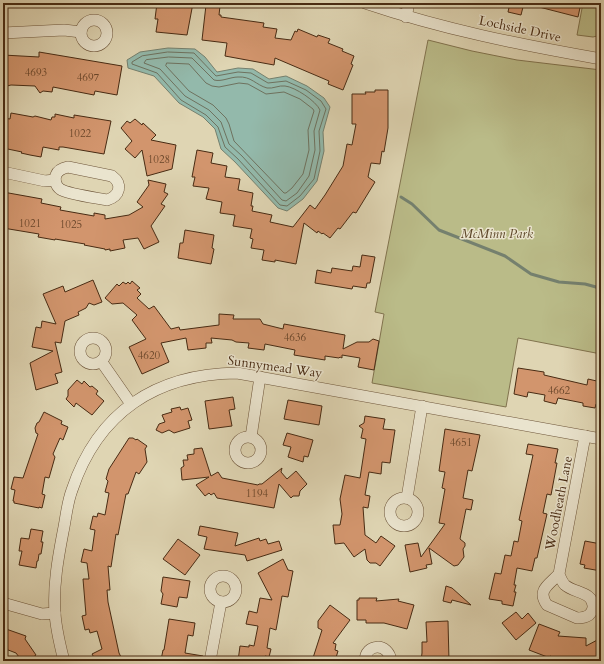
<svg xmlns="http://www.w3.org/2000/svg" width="604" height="664" viewBox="0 0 604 664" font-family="Cardo,serif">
<rect width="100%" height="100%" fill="#dfd5b3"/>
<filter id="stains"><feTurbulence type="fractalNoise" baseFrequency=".005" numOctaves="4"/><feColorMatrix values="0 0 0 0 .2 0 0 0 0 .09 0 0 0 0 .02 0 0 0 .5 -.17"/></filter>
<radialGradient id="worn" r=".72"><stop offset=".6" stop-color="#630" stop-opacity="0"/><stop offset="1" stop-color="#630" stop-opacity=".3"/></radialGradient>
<g fill="#babb88" stroke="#81734e">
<path d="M583,3H601V35L593,37L577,35Z"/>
<path d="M428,40L472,51L517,60L601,70V354L518,338L506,407L372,383L384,314L375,312Z"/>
</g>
<path fill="#93b9ab" stroke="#75806e" d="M168,48L195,49L205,57L217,72L238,68L253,69L269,79L286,76L307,86L324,98L330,107L323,132L324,151L317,181L303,199L287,211L278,208L235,162L221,149L215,129L203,117L179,103L154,76L128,68L127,60L140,52Z"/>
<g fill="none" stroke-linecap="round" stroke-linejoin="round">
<g stroke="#6e725f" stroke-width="1">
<path d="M168,52L194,53L216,76L238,72L251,73L268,83L286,81L306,90L321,101L326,109L319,131L320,151L314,179L300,196L287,206L280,205L238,159L225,147L218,127L206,115L181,100L157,73L132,64V62L142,56Z"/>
<path d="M169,57L192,58L214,80C222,82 230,77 238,77C251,76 256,85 267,88C273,89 279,85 285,86C295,87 316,101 320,110L314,131L315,150L309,176L297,193L286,201L282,200L242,156L229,144L221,122L209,110L185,96L160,69L144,63L146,60Z"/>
<path d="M167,63L189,64L206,83L212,86L219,87L239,83L248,84L266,94L284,92L300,99L313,109L314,111L308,130L309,150L303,174L292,188L286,193H284L234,141L229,124L226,118L213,105L189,91L166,66Z"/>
</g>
<path stroke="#75806e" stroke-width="3" d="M401,197L412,204L439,230L505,256L531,274L559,282L585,284L596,287L601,291"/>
</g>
<g fill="#d2956d" stroke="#482b13">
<path d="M157,3H193L187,35L156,32L158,19H155Z"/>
<path d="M510,3H524L521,15L508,12Z"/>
<path d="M539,3H581L578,17L539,7Z"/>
<path d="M206,5L220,6L219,15H221V17L264,23L263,27L277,29L275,38L291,40L295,31L297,32L298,29L317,37L318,35L330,39L328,43L343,49L342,51L354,56L351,64L353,65L343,90L328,84L329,81L275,58L274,65L225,56L227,43L202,40Z"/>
<path d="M39,52L122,66L117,95L95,91L94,95L53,87L52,92L43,91L40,93L35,86L11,85L3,87V55L39,57Z"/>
<path d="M375,90H388V128L384,152L382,151L380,164L371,163L368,177L375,182L356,213L353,212L340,229L338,228L330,238L323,233L322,234L318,231L317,233L304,223L296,264L275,260V262L262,260L264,250L251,248L253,239L250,238L252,229L233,226L235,215L220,213L222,202L206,199L209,188L193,186L195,177H192L197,150L213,153L211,163L227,166L225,177L240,179L238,190L253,193L251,206H253L252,211L272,215L270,222L293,227L310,205L315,209L325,195L343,166L347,144L352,145L356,124H352V94H366L365,92H375Z"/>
<path d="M11,113L33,117L35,116L51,120L52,117H55V114L74,118V115L111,121L104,154L63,147H59V150L43,147L41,157L30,155L21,153L22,152L3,148V118L10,119Z"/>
<path d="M135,119L142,125L143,123L156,135L151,140L176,145L172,169L147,176L142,150L135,158L125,149L132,141L121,128L127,121L130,123Z"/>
<path d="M148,180L166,184L164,192L168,194L161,204L165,206L151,226L159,242L144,249L138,238L123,240L125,248L110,251V249L105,250V249L84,245L85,244L55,239V240L38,237L39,234L3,228V192L42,199L41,203L61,207L60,210L94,216V213L105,215V219L129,215L143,207L137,202L149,185Z"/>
<path d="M185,230L214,235L212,248L214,249L211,264L178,258L180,243H183Z"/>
<path d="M362,255L375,257L370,283H367L366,288L353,286L352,289L315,283L317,270L331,273L332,268L352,271L353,266L360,267Z"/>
<path d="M93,280L102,302L94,305L89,303L86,308L78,312L79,315L65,321L61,343L55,342L62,372L55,374L58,383L36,390L30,363L53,351L32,347L36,327L41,328L42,321L56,324L43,294L63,286L65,292Z"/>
<path d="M132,281L140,288L137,290L141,294L137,298L149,309L154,306L171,329L179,327L180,330L219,325V314L234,315L233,319H260L263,324L283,329L284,324L345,335L343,349L357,342H369L373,339L379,341L374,370L358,367L360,358L342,355V358L340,357L339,358L325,356V360L294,355L295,350L265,344L264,350L248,348L249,343L236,342L232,340L211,338L212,343H206V348L188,350L186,338L161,343L169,362L142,374L129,347L146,339L132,320L137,315L123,303L112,304L105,298L117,284L119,286L123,282L126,284L128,282L130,284Z"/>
<path d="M518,368L544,372V375L587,385L588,379L601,382V405L596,404L595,408L583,406V403L558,398L556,404L544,401L545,395L528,392L527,397L514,394Z"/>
<path d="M77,380L82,384L84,381L90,387L92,386L98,391L96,394L104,401L92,415L76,403L74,407L66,399L68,396V390Z"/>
<path d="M233,397L235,409L229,410L232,426L209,429L205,401Z"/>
<path d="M288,400L322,406L319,425L284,419Z"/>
<path d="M180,407L181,410L188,408L192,420L188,421L190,428L174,433L169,430L162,433L156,430L159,424L165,422L162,415L172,412L171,409Z"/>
<path d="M44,412L62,421L61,424L68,427L63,440L60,438L53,454L55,457L49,478L45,477L42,494L45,495L42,508L39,507V508L14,503V501H13L15,490L11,489L14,477L23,478L38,434L36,433L35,428L37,423L39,422Z"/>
<path d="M365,416L385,419L383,429L395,430L390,463L382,462L381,474L369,472L365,495L370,496L368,508L363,507L365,535L376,543L381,536L395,546L380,566L376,563H370L367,560L365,549L354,557L344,543L335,544L333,525H340L342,514L340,499L345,475L360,478L366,439L361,438L363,429L359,426L364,423Z"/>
<path d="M445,429L480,435L472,471L468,470L463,498L473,500L471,510L466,509L460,539L465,543V546L463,549L464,557L458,565L454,566L429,548L432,564L426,565L427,568L410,572L405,545L418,543L421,557L445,524L439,523L445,489L442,488L445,472L439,471Z"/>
<path d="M287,433L313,440L308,457L304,456L303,462L288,457L291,447L283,445Z"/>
<path d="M129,438H133L136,440L137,439L147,446L145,449L147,462L139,474L136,472L128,494H126L118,535L116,534L111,567L108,566L110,590H107L108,602L119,653L123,661H96L92,654L102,649L97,631L90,633L89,629L85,630L82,616L86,615L83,579H89L87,563L81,562L84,549L92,551L95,530L90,529L93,516L97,517L98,513L105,515L109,493L105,492L108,481L106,479L109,469Z"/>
<path d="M528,444L558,449L555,463H557L551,495L547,494L543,513L547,514L537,558H535L532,571L517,568L514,585H516L514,592H516L513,606L502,604V601L489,599L495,573L501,574L505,555L511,556L514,541L518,542L522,521L519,520L533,455L526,454Z"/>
<path d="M202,448L211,476L218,472L222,478L258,485L259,484H262L282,468L281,472L287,479L296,471L307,484L300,491L299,496H293L291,498L279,484L274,508L217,498L214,493L211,495L209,493L205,496L196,485L209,477L182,480L181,468L184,466L183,460H188L187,455L194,454V449Z"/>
<path d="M200,526L238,533L235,546L259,538L260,541L266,539L268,544L279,541L282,550L247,561L245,555L204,549L207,537L198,535Z"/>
<path d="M31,529L43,531L41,542H43L41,554H39L38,561H37L36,568L19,565L22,551H19L21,538L29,539Z"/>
<path d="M178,539L200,555L185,575L163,559Z"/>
<path d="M585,541L601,544V571L584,568L585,565L580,564Z"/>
<path d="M283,559L288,570L293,571L288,597L282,596L276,630L270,628L267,648L271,649L269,657L265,656L264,661H238L240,646L249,647V645L254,646L258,626L246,624L249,611L257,613L260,598L272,600L258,573Z"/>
<path d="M163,577L190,581L187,598L179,597L177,607L161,604L163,594L161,591Z"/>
<path d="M446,586L452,588L471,605L452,600L451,603L443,601Z"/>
<path d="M359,598H377L376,601L399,599L398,601L414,605L407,629L384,623H366V620H357V600H359Z"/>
<path d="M330,605L350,620L333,643L336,644L335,650L338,651L335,661H312L322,630L318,628V621Z"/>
<path d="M516,612L522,619L528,613L536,623L516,640L502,623Z"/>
<path d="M169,619L195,623L193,636L188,635L185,653L203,656V661L161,660L163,650H164Z"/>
<path d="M448,621L449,661H421L422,653V642H427L426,622Z"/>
<path d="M539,624L560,632L558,636L586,638V646L601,638V661H563L550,656V658L529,650Z"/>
<path d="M6,629L26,636L25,639L36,655L28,661H22L16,653L3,648V637Z"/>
</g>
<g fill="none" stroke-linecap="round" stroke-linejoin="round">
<g stroke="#6e563b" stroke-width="12">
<g id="minor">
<path d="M365,3C442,29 521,45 601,59"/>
<path d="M406,17L409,3"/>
<circle cx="94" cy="33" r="13"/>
<path d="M3,33L64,30L81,32"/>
<path d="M68,167L112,176C123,184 120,196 107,200C97,198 67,194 60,189C56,186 54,180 56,175C58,170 63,168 68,167Z"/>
<path d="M3,172L45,181L55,180"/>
<circle cx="93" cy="351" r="13"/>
<path d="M101,361L131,404"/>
<path d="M251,437L260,377"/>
<circle cx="248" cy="450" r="13"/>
<path d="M407,498L422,406"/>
<circle cx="404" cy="512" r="14"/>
<path d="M559,574C550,584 536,590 547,605L577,618C581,618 585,618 589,615C591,613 593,610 593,607C594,592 574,593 565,585C562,582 561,579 559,574L585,436"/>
<circle cx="223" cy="589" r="13"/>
<path d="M3,603L42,614L55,613"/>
<path d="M64,661C60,645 56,630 55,613C53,586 58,558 63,532C66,518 67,503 72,490C98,412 156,374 237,373L601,439"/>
<path d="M210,661L221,602"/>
<path d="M365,661C365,643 389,642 391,661"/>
</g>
</g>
<use href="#minor" stroke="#eae4ce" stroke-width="11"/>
</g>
<g text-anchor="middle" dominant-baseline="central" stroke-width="3" stroke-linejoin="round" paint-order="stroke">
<g font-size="11" fill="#6a462a">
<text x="36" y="72">4693</text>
<text x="88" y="77">4697</text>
<text x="80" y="133">1022</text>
<text x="159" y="159">1028</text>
<text x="30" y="223">1021</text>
<text x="71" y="224">1025</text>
<text x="295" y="337">4636</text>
<text x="149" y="355">4620</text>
<text x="559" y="390">4662</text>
<text x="461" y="442">4651</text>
<text x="257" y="493">1194</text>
</g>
<g font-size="13" fill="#482b13" stroke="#eae4ce">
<text transform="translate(520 29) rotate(12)">Lochside Drive</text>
<text transform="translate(275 367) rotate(8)">Sunnymead Way</text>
<text transform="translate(559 503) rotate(-79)">Woodheath Lane</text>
</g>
<g font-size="13" font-style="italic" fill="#5f482a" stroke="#eae4ce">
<text x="497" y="234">McMinn Park</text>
</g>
</g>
<rect width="604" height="664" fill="none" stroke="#dfd5b3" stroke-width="16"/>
<rect x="4" y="4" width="596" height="656" fill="none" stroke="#482b13" stroke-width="2"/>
<rect x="8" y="8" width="588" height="648" fill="none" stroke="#482b13"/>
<rect width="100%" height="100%" filter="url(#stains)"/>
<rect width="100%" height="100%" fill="url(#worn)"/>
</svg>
